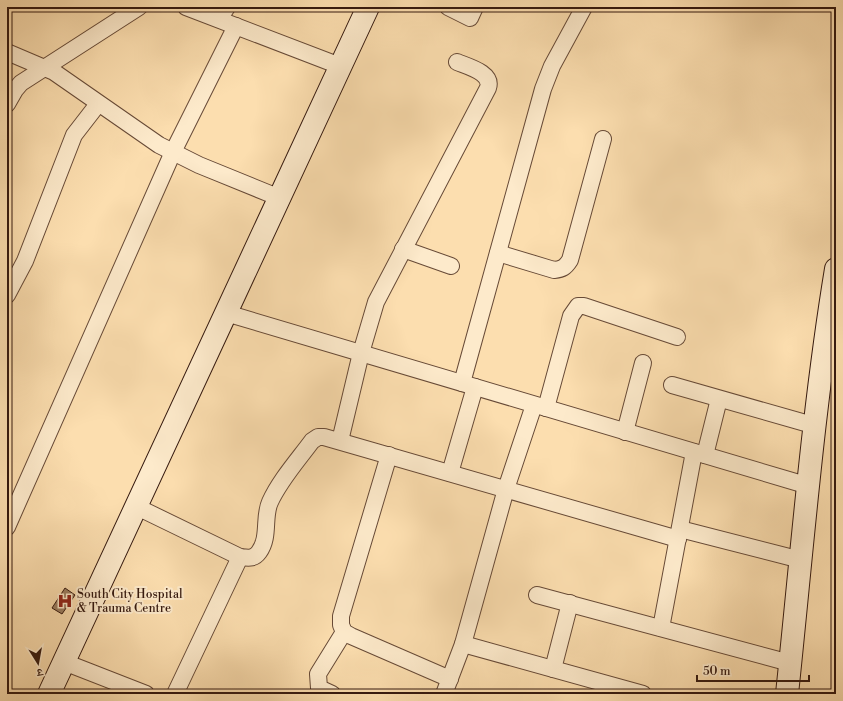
<svg xmlns="http://www.w3.org/2000/svg" width="843" height="701" viewBox="0 0 843 701" font-family="'Libre Bodoni','Noto Serif Devanagari',serif">
<rect width="100%" height="100%" fill="#fcdeaf"/>
<filter id="stains"><feTurbulence type="fractalNoise" baseFrequency=".005" numOctaves="4"/><feColorMatrix values="0 0 0 0 .2 0 0 0 0 .09 0 0 0 0 .02 0 0 0 .5 -.17"/></filter>
<radialGradient id="worn" r=".72"><stop offset=".6" stop-color="#630" stop-opacity="0"/><stop offset="1" stop-color="#630" stop-opacity=".3"/></radialGradient>
<path fill="#9c7f62" stroke="#35190f" d="M65,588L75,595L62,614L52,608Z"/>
<g fill="none" stroke-linecap="round" stroke-linejoin="round">
<g stroke="#674a37" stroke-width="18">
<g id="street">
<path d="M186,7L340,66"/>
<path d="M448,7L470,18L475,7"/>
<path d="M219,19L227,7"/>
<path d="M7,52L54,72L159,145L199,165L280,198"/>
<path d="M7,104L15,90L21,83L139,7"/>
<path d="M403,249L451,266"/>
<path d="M498,253L554,270C562,269 565,268 570,260L603,139"/>
<path d="M7,295L25,261L74,135L98,104"/>
<path d="M226,313L809,486"/>
<path d="M462,383L543,89L552,66L584,7"/>
<path d="M672,385L816,426"/>
<path d="M546,408L571,316L578,306H584L677,337"/>
<path d="M625,432L643,363"/>
<path d="M340,441L361,353L376,302L488,88C493,73 469,67 457,62"/>
<path d="M389,455L341,616V625L344,632L351,636L450,679"/>
<path d="M705,455L719,399"/>
<path d="M450,473L475,387"/>
<path d="M135,506L240,557C249,558 254,559 259,552C270,537 263,517 270,502C280,480 298,460 312,441L318,437H324L678,539"/>
<path d="M7,527L173,152L236,26"/>
<path d="M680,529L801,560"/>
<path d="M537,595L790,663"/>
<path d="M661,628L694,452"/>
<path d="M463,644L643,694"/>
<path d="M64,662L146,694"/>
<path d="M553,669L570,603"/>
<path d="M175,694L240,557"/>
<path d="M332,694L319,688L318,674L344,632"/>
<path d="M444,694L463,644L506,489L534,405"/>
</g>
</g>
<g stroke="#35190f" stroke-width="24">
<g id="secondary">
<path d="M49,694L368,7"/>
<path d="M787,694C802,552 813,409 836,269"/>
</g>
</g>
<use href="#street" stroke="#fdeacb" stroke-width="16"/>
<use href="#secondary" stroke="#fdeacb" stroke-width="22"/>
</g>
<defs>
<g id="hospital-bare" transform="scale(1.2)"><path d="M-5-5h3v3.5h4V-5h3V5h-3V1.5h-4V5h-3Z" fill="#8f2418" stroke="#fdeacb" stroke-width="2.5" paint-order="stroke"/></g>
</defs>
<g fill-rule="evenodd">
<use href="#hospital-bare" x="65" y="601"/>
</g>
<g text-anchor="middle" dominant-baseline="central" stroke-width="4" stroke-linejoin="round" paint-order="stroke">
<g font-size="12" fill="#35190f" stroke="#fdeacb" text-anchor="start">
<text x="77" y="594">South City Hospital<tspan x="77" dy="14">&amp; Trauma Centre</tspan></text>
</g>
</g>
<rect width="843" height="701" fill="none" stroke="#fcdeaf" stroke-width="24"/>
<rect x="8" y="8" width="827" height="685" fill="none" stroke="#35190f" stroke-width="2"/>
<rect x="12" y="12" width="819" height="677" fill="none" stroke="#35190f"/>
<g transform="translate(38 663) rotate(169)" stroke="#fdeacb" stroke-width="3" paint-order="stroke">
<path d="M0-3L7 15L0 10L-7 15Z" fill="#35190f"/>
<text y="-6" font-size="11" font-weight="bold" text-anchor="middle" fill="#35190f">उ</text>
</g>
<path d="M697 675v6h112v-6" fill="none" stroke="#35190f" stroke-width="2"/>
<text x="703" y="675" font-size="12" fill="#35190f" stroke="#fdeacb" stroke-width="3" paint-order="stroke">50 m</text>
<rect width="100%" height="100%" filter="url(#stains)"/>
<rect width="100%" height="100%" fill="url(#worn)"/>
</svg>
